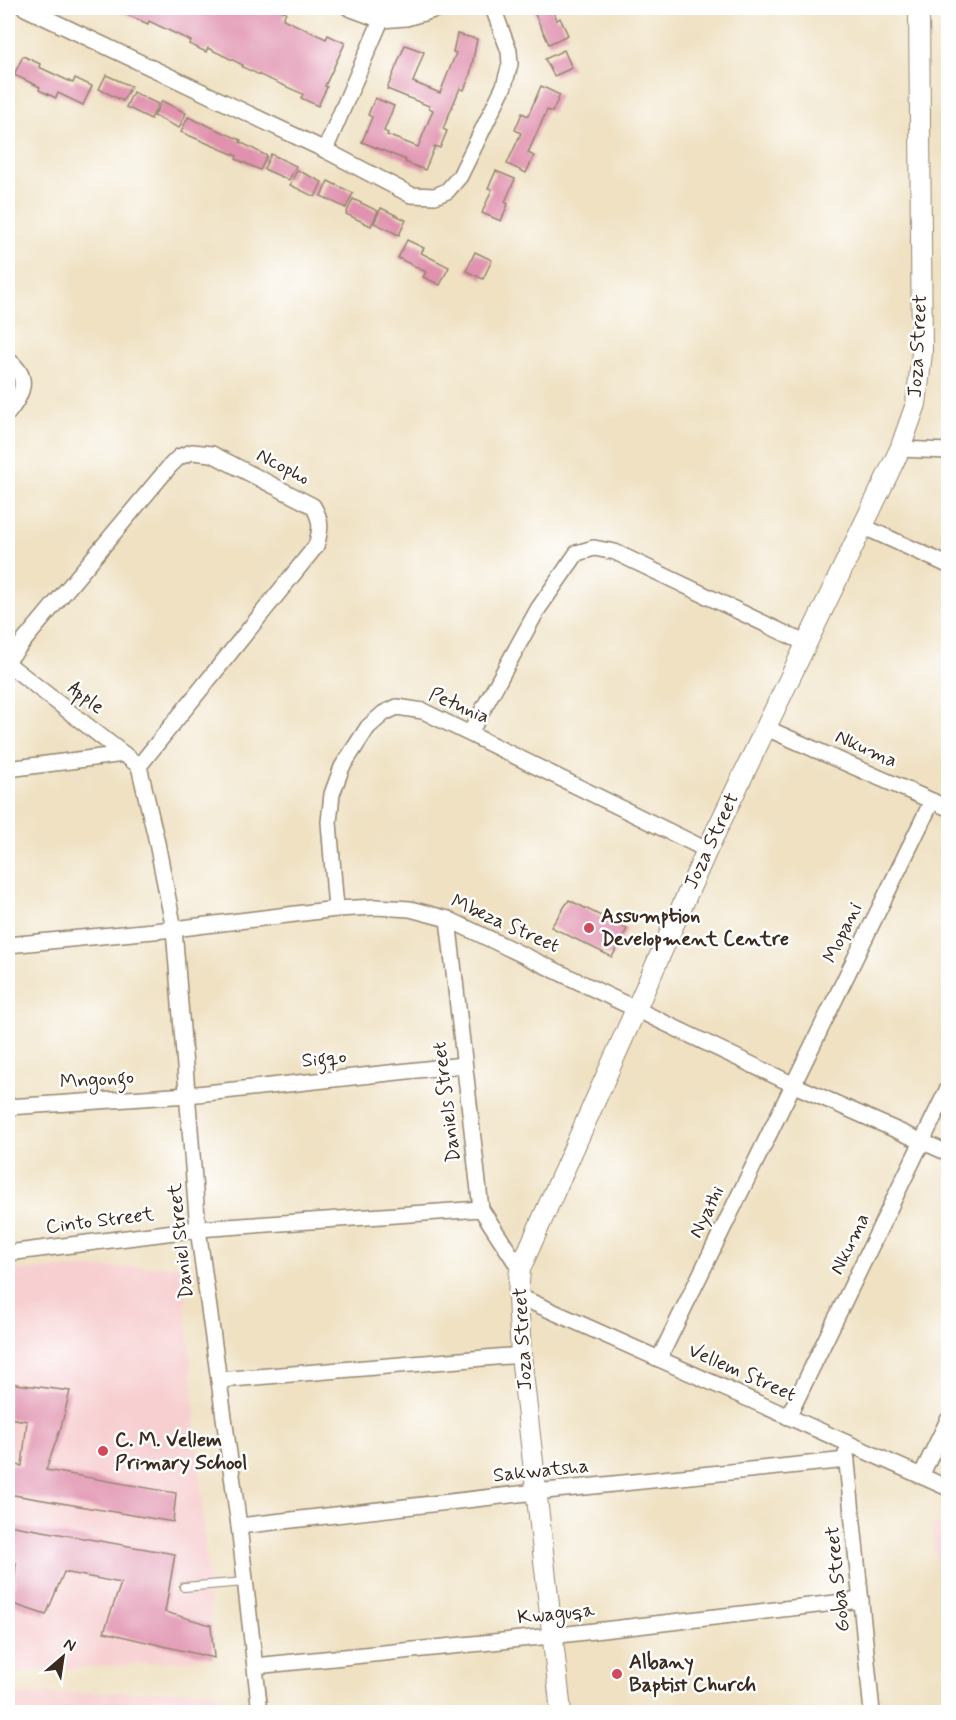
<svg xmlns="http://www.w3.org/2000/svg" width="956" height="1720" viewBox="0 0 956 1720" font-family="Mynerve,sans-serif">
<rect width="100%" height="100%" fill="#fff"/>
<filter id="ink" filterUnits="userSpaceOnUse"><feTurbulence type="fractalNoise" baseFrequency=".0167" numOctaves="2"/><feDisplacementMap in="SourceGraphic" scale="12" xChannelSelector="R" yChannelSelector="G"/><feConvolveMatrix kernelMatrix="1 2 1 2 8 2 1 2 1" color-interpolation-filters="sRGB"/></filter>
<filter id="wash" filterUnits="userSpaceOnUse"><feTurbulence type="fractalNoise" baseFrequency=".008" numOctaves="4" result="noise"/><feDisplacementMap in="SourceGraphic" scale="24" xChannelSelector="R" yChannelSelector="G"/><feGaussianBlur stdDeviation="1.35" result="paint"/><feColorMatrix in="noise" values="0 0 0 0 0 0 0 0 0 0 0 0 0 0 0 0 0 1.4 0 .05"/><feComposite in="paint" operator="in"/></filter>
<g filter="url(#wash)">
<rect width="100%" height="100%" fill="#efe1c2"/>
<g fill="#f7cfd0">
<path d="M183,1266L214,1658L8,1673V1278L14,1270Z"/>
<path d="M931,1525H948V1647Z"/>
<path d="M215,1690L219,1712H8V1695Z"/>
</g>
<g id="blocks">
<g fill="#e091ad">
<path d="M112,8H276L286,12L283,19L326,39L328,35L345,43L325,86L327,87L318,106L301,98L303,94L242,67L243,65L208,48L206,52L189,44L191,41L149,21L148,24Z"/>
<path d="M532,8H552L557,20L560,18L568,35L549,44Z"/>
<path d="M457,34L477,39L470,75L464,90L460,88L443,129L447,131L440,148L435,146L425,170L405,162L406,160L362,142L372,117L368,115L375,98L394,106L384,131L388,133L387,135L418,147L433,110L429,108V106L387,89L405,45L424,52L413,82L440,93L456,53L453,52Z"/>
<path d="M564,50L572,68L554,76L545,59Z"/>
<path d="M23,56L40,64L39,67L73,83L75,78L92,86L83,105L58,93L56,98L39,90L40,87L14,75Z"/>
<path d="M106,75L131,86L123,101L99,89Z"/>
<path d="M541,86L560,95L552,112L547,110L528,153L534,156L526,173L507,164L521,133L515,130L522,113L528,116Z"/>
<path d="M133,92L158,104L151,119L126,107Z"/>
<path d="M162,101L186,113L179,128L154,116Z"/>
<path d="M188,117L241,140L240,142L267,156L260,170L236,159L237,156L181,132Z"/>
<path d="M271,154L296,166L289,180L264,169Z"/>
<path d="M297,170L322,182L315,197L290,185Z"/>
<path d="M496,171L515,179L505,202L508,204L501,221L482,213L492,189L488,188Z"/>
<path d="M328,181L353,193L346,208L321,196Z"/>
<path d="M353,199L378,211L371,226L346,214Z"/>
<path d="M381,208L406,220L399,235L374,223Z"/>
<path d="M407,240L424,248L421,253L449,267L440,285L423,277L426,272L398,258Z"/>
<path d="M475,252L492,260L483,279L466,271Z"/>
<path d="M569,900L627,929L612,957L551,927Z"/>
<path d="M8,1383L70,1391L61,1427L46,1470L176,1493L173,1522L8,1494V1464L22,1466L27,1421L8,1418Z"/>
<path d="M8,1525L175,1554L165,1612L211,1625L214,1658L104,1632L121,1583L64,1572L46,1615L13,1604L16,1563L8,1562Z"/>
</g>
</g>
</g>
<g filter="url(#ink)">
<use href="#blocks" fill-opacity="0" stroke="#958670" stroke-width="1.5"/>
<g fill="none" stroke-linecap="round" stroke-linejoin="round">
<g stroke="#958670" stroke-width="10">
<path id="service" d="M184,1587L245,1582"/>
</g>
<g stroke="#958670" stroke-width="18">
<g id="minor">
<path d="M25,8L325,150L411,195L435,196L447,191L460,176L504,86L510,64L509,51L493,8"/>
<path d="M349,8L381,20L406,18L440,8"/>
<path d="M325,150L381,20"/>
<path d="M8,360C31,377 23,394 8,413"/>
<path d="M900,449L948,451"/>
<path d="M862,526L948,565"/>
<path d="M8,660L169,467L179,457L192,452L212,454L313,506C322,521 321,529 316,546L139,766"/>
<path d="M8,664L139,766"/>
<path d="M766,728L948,808"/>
<path d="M470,733L538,609L577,553L594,548L615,552L807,644"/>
<path d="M139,766L156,838L174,929L198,1229L239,1526L260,1712"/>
<path d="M8,769L124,754"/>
<path d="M336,909L329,822L332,794L342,767L368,727L384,713L397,707L423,711L707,850"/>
<path d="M448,919L481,1209L520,1269"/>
<path d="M8,945L174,929L336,909L376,907L410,909L448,919L792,1084L948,1153"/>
<path d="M8,1107L188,1095L463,1065"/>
<path d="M8,1253L198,1229L481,1209"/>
<path d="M518,1296L948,1488"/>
<path d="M659,1359L932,801"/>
<path d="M219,1380L521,1355"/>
<path d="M788,1417L948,1088"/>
<path d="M846,1453L872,1712"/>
<path d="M921,1476L948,1420"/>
<path d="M239,1526L536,1492L847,1460"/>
<path d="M255,1666L551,1636L861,1600"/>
</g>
</g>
<g stroke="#958670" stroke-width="22">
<path id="tertiary" d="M561,1712L521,1355L518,1296L520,1269L707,850L900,449L916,404L922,353L919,8"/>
</g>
<use href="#service" stroke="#fff" stroke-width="8"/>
<use href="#minor" stroke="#fff" stroke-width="15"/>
<use href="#tertiary" stroke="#fff" stroke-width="20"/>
</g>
</g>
<g fill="#d1495b" stroke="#fff" stroke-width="2">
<circle cx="589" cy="928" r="6"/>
<circle cx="103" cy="1451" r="6"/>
<circle cx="617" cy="1674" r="6"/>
</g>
<g text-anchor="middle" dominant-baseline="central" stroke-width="5" stroke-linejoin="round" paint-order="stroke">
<g font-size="20" fill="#3b2a1e" stroke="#fff">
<text transform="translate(918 346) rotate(-87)">Joza Street</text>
<text transform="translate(283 467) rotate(27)">Ncopho</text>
<text transform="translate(86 698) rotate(38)">Apple</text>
<text transform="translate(459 706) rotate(23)">Petunia</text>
<text transform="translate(866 749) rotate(24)">Nkuma</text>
<text transform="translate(712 841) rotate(-65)">Joza Street</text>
<text transform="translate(505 924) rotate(24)">Mbeza Street</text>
<text transform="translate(843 933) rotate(-64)">Mopani</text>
<text transform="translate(324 1059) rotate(-6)">Sigqo</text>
<text transform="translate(97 1080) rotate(-4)">Mngongo</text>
<text transform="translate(447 1102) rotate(-97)">Daniels Street</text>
<text transform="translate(707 1212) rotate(-64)">Nyathi</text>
<text transform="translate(100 1221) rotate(-7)">Cinto Street</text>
<text transform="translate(181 1241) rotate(-96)">Daniel Street</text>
<text transform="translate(850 1244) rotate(-64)">Nkuma</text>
<text transform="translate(523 1339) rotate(-93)">Joza Street</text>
<text transform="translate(742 1373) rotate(24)">Vellem Street</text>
<text transform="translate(541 1471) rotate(-6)">Sakwatsha</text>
<text transform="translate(838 1579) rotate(-96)">Goba Street</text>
<text transform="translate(556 1614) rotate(-6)">Kwaguqa</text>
</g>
<g font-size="20" font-weight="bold" fill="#3b2a1e" stroke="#fff" text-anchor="start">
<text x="601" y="916">Assumption<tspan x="601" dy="23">Development Centre</tspan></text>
<text x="115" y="1440">C. M. Vellem<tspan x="115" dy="23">Primary School</tspan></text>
<text x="629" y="1662">Albany<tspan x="629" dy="23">Baptist Church</tspan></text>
</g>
</g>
<rect width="956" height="1720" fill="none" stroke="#fff" stroke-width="30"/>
<g transform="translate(63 1657) rotate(29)" stroke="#ffffff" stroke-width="4.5" paint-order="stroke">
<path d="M0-4.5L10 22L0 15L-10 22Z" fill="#3b2a1e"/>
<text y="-9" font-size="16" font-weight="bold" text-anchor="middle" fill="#3b2a1e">N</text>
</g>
</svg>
